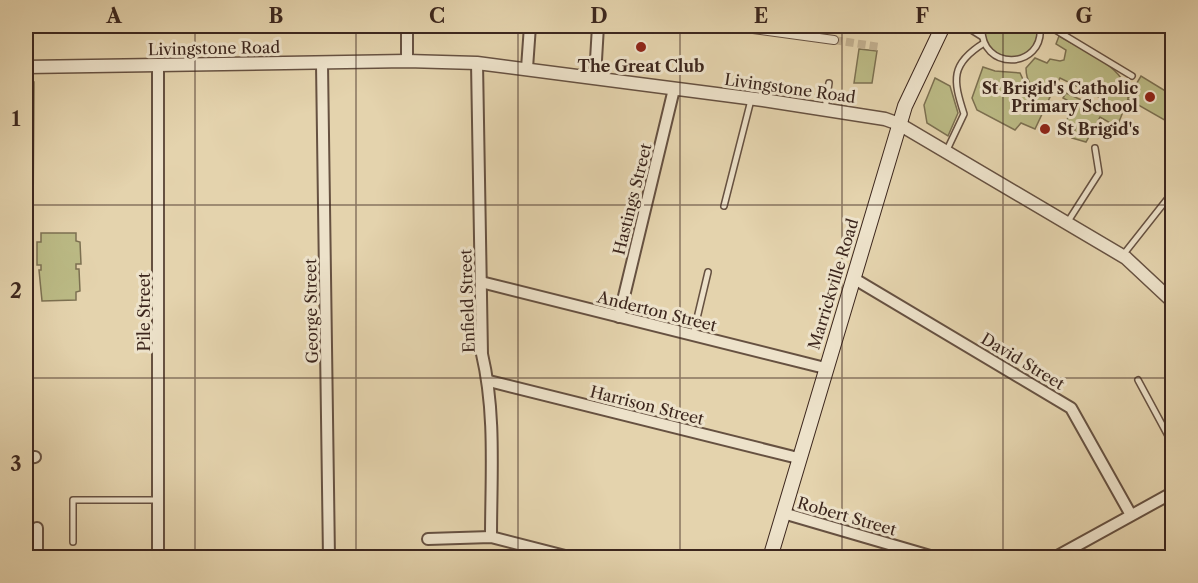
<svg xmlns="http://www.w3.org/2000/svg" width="1198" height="583" viewBox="0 0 1198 583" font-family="'Libre Caslon Text',serif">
<rect width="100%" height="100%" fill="#e4d3ad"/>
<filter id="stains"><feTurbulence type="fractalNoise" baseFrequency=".00333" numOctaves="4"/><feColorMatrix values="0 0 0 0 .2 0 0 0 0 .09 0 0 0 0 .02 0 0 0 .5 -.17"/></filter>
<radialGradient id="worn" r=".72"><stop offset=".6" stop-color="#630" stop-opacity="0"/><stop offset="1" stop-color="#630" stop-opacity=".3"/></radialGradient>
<g fill="#bbba85" stroke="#7c7051" stroke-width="1.5">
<path d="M985,26H1038C1037,32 1037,39 1035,45C1022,72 981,56 985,26Z"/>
<path d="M1059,36C1082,50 1128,67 1128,98L1141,76L1172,95V114L1168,122L1128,99L1117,127L1100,117L1086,142L1072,138L1076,127L1066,122L1072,109L1065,105L1067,100L1063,98L1066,93L1097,107L1101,98L1060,78L1051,95C1036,88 1026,87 1026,68L1035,58L1047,63L1050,59L1060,61L1064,60L1066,50L1056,44Z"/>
<path d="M859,49L877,51L872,83H854Z"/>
<path d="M983,67L995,71L1020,73L1026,86L1050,97L1035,129L1021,123L1015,130L977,110L972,98Z"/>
<path d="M935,78L950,86L958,113L948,136L927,123L924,105Z"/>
<path d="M26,82H34L32,358H26Z"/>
<path d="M41,233H76V241L80,242L81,264H76V269H79L80,291L76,292V300L42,301L39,270H41V265H37V242H41Z"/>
</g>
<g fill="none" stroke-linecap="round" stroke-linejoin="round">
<path stroke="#c2b090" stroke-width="8" stroke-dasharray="8 4" stroke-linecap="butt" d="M834,40L880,47"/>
<g stroke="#665141" stroke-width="8">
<g id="service">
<path d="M965,26L981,36"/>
<path d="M982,26C979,72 1045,70 1040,26"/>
<path d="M1049,26L1132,76"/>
<path d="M825,109L829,83"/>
<path d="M946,152L964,114C953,80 950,64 984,43"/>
<path d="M724,206L751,100"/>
<path d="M1067,223L1099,173L1095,148"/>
<path d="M1123,255L1172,193"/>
<path d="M693,335L708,272"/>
<path d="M1138,380L1172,443"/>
<path d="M73,542V500H159"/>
</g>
</g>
<g stroke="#665141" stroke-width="10">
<path id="pedestrian" d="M730,26L834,40"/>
</g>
<g stroke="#665141" stroke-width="14">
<g id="minor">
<path d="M407,26V61"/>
<path d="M477,63L482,354C496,413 491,477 491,537"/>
<path d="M322,64L329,558"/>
<path d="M527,68L530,26"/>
<path d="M595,77L598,26"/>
<path d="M853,278L1071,408L1131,515"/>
<path d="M481,282L825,368"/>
<path d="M619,317L674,89"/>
<path d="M489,381L798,458"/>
<path d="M26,458L35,457"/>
<path d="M783,513L937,558"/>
<path d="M37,528V558"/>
<path d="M428,539L491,537L573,558"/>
<path d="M158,558V66"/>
<path d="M1054,558L1172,493"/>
</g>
</g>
<g stroke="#665141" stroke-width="15">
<path id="tertiary" d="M26,67L407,61L477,63L763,100L885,119L899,124L1126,258L1172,301"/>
</g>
<g stroke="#3c261d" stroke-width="16">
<path id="secondary" d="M770,558L905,106L943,26"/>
</g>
<use href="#service" stroke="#ede2ca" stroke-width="5"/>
<use href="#pedestrian" stroke="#ede2ca" stroke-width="8"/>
<use href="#minor" stroke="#ede2ca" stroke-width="10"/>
<use href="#tertiary" stroke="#ede2ca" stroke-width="12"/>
<use href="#secondary" stroke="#ede2ca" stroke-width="14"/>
</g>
<path fill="none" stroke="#3c261d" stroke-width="1.5" stroke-opacity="0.55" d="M195,26V558M356,26V558M518,26V558M680,26V558M842,26V558M1003,26V558M26,205H1172M26,378H1172"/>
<g fill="#8f2418" stroke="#ede2ca" stroke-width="2">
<circle cx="641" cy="47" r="6"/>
<circle cx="1150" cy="97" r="6"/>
<circle cx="1045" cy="129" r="6"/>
</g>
<g text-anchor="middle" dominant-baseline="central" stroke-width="6" stroke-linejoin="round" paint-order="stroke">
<g font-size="16" fill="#3c261d" stroke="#ede2ca">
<text transform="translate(214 48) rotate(-1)">Livingstone Road</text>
<text transform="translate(790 88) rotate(8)">Livingstone Road</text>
<text transform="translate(632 199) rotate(-76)">Hastings Street</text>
<text transform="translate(833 284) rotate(-73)">Marrickville Road</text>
<text transform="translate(467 301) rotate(-92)">Enfield Street</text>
<text transform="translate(311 311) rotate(-91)">George Street</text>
<text transform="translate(657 311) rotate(14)">Anderton Street</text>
<text transform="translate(144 312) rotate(-90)">Pile Street</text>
<text transform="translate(1023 361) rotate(31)">David Street</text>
<text transform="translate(647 405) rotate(14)">Harrison Street</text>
<text transform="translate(847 516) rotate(16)">Robert Street</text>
</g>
<g font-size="16" font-weight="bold" fill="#3c261d" stroke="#ede2ca">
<text x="641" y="66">The Great Club</text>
<text x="1138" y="88" text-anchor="end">St Brigid's Catholic<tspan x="1138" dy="18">Primary School</tspan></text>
<text x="1057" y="129" text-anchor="start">St Brigid's</text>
</g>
</g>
<rect width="1198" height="583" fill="none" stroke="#e4d3ad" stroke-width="66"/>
<rect x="33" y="33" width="1132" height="517" fill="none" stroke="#3c261d" stroke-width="2"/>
<g font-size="20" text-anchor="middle" font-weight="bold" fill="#3c261d">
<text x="114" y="23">A</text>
<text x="276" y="23">B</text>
<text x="437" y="23">C</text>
<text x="599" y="23">D</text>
<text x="761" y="23">E</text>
<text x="922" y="23">F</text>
<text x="1084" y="23">G</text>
<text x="16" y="126">1</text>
<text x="16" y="298">2</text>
<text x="16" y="471">3</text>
</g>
<rect width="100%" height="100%" filter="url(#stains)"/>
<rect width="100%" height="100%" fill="url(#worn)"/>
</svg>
